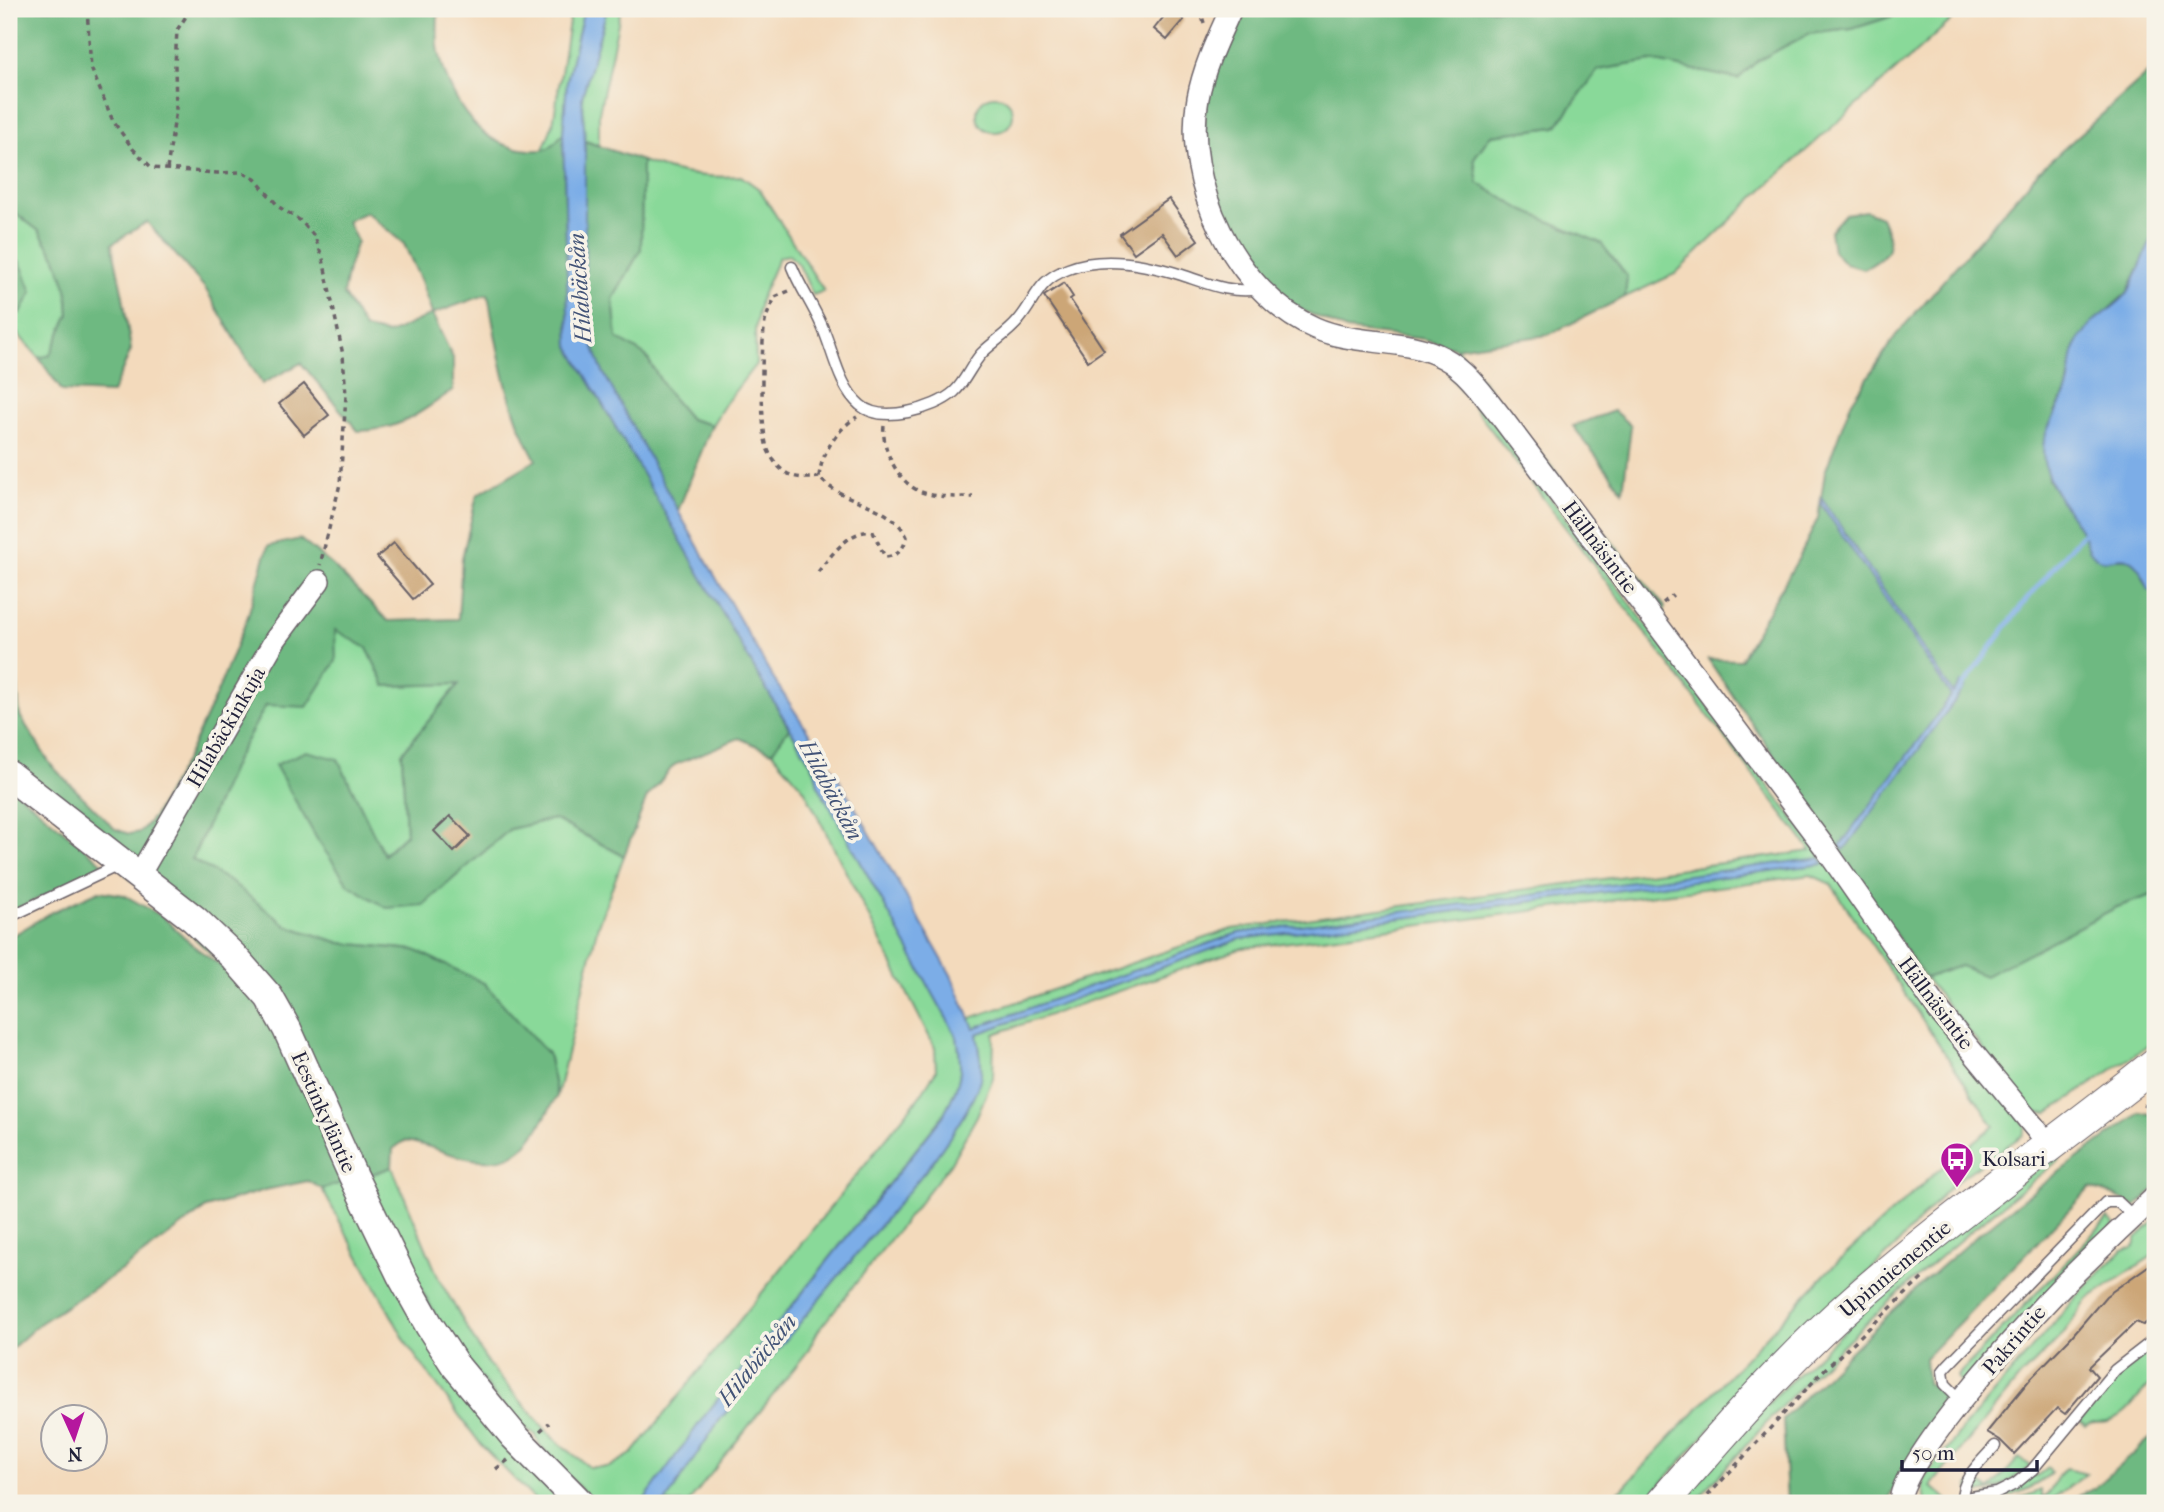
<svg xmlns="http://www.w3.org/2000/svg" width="2164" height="1512" viewBox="0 0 2164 1512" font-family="'IM FELL French Canon',serif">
<rect width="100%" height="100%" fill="#f7f3e8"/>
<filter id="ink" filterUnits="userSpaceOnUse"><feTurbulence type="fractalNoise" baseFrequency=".0143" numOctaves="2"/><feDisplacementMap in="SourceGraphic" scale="14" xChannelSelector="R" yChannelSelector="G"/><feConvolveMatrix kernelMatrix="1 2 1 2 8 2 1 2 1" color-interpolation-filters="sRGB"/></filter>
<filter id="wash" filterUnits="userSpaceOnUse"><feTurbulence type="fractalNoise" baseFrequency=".00686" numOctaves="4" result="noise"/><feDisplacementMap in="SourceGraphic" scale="28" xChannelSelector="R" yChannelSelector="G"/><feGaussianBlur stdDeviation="1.57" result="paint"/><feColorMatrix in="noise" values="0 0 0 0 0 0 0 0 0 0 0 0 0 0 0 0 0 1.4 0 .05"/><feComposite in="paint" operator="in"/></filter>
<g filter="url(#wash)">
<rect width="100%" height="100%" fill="#f3dabc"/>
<g fill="#89d999" stroke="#567e6a" stroke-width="2">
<path d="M571,9H584L567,81L563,133L553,146L542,152L553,124Z"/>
<path d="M607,9H621L599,113V145L585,141L582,97Z"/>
<path d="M1915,9H1964L1763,189L1675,274L1625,297L1627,276L1477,183L1474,158L1491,135L1556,127L1598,70L1651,61L1738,79L1757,61L1808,34L1852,29Z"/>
<circle cx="995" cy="114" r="18"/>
<path d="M2155,117V236L2117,907L2155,894V1041L2048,1113L2035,1112L1925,978L1937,974Z"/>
<path d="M642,161C673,173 707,179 741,176L759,189L824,291L813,295L799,265L789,255L779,257L760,300L755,331L756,364L725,404L712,425L690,419L668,393L646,356L617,338L613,299L641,249Z"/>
<path d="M14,212L39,231L56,258L67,290L69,314L50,356L39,358L9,324V310L21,313V264L9,249V214Z"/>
<path d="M1456,348L1665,607L1663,619L1453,357Z"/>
<path d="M1448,373L1461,380L2026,1126L2023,1135L1959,1179L1944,1193L1899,1243L1731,1405L1644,1503H1603V1500L1622,1489L1829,1270L1935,1173L1994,1126L1831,884L1811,875L1243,948L994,1034L993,1078L977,1116L950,1164L818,1331L807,1352L688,1503H665L718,1422L930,1165C945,1144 979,1098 981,1073C982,1059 980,1047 976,1034L1240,939L1823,864L1238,933L974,1028L970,1018L1232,929L1811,851Z"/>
<path d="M335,629L367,648L386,686L459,684L402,753L406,834L383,855L338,759L276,765L423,905L510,829L554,819L624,856L598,925L557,1096L548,1053L415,950L341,943L287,926L232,883L192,860L236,759L266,705Z"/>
<path d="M789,728L815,771L818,785L957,1037C964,1075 960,1082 943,1115L703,1418L642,1503H594L539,1445L536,1435L514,1421L442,1327L361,1178L392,1167L439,1279L488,1364L553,1438L589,1467H609L633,1453L920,1096L936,1071L935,1048L804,789L772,752Z"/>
<path d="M2060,1152L2059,1160C1962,1235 1868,1316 1784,1404C1753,1437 1724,1470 1694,1503H1680L1776,1395L1927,1252Z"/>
<path d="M344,1182L565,1503H538L482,1446L408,1346L322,1189Z"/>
<path d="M2108,1218L2115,1224L1962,1387L1957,1376Z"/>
<path d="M2155,1221V1254L2088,1299L2063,1334L2021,1376L1931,1486L1951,1503H1926L1923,1485L1925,1477L1966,1425L2082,1290L2123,1250L2133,1248L2136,1244V1238Z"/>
<path d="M2155,1345V1379C2141,1392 2127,1417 2108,1422C2100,1424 2094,1421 2085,1426L2080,1421C2103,1392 2124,1366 2155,1345Z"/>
<path d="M2019,1458L2031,1466C2013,1479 1991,1499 1969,1490V1486L1976,1479L1990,1490Z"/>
<path d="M2048,1467L2051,1472C2037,1489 1997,1503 1975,1503L2031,1474L2036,1477Z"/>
<path d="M2066,1469L2087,1474L2046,1503H2009L2041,1490L2043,1499C2054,1492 2053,1476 2066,1469Z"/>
</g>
<g fill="#6eb981" stroke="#486e5e" stroke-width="2" fill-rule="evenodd">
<path d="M9,9H438C438,23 436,39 439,52C449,96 474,142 521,149C544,152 549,152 563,133L569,346L789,728L772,752L739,738L674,765L647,797L624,856L554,819L510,829L423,905L387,908L349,885L318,841L275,765L306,751L338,759L384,855L406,834L402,753L459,684L385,686L367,648L335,630L336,661L307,707L266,705L236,759L192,859L232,883L287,926L341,943L415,950L484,983L548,1054L557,1096C529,1145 520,1171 457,1156C439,1151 423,1143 404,1141L393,1149L392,1167L361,1178L304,1040L9,766V661L15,662L20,716L51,765L115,829L129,834L140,832L154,816L187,757L216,695L247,619L268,546L300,539L332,565L388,621L458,619L462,558L477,495L536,460C507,408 498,353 488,294L432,314L453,358V390C419,413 402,430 358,431L301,363L262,384L205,288L147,222L112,244L123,296L131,350L112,393L62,391L39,358L50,355L69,314L67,289L56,258L39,231L14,212L9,214ZM366,212L404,244L421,281L432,314L389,334L365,329L343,294L348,269L357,241L347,221Z"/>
<path d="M1242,9H1915L1852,29L1808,34L1757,61L1738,79L1651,61L1598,70L1556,127L1491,135L1474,158L1478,183L1523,210L1601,243L1627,276L1625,297L1548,335L1456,348L1424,339L1346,330L1284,302L1239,248L1220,197L1205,144V106L1217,63Z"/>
<path d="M2155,67V234L2127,293L2090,326L2074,349L2067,390L2055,413L2044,440L2048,480L2083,533L2090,551L2104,560C2157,553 2130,577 2155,593V894L2117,907L1985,976L1960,966L1925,978L1708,659L1740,660L1801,554L1818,518L1825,472L1850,405L1896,335L2039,171Z"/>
<path d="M585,141L642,161L641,249L613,299L617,338L646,356L668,393L690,419L712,425L678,511L601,369L585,320Z"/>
<path d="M1866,211L1881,217C1894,246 1892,254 1864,269L1846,264L1833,251L1830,231L1845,214Z"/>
<path d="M9,249L21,264L32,292L21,313L9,310Z"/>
<path d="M1614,411L1631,426L1623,491L1573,426Z"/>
<path d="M9,785L106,866L9,913Z"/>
<path d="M99,891L124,895L163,917L195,947L243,982L285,1046L344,1182L322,1189L308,1181L265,1190L206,1208L126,1267L39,1324L9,1351V938L52,912Z"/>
<path d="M2141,1112L2155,1115V1189L2135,1207L2116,1196L2090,1188L1925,1358L1927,1383L1952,1402L1885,1503H1787L1783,1419C1842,1359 1902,1299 1966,1245C2022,1198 2082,1155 2141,1112Z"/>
<path d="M2155,1434V1503H2065L2095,1488Z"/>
</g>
<g fill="#7cade7" stroke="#4f6891" stroke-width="2">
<path d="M584,9H607L582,97L585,141V320L601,368L678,511L773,678L836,774L951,975L974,1028L1238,933L1820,858L1824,864L1240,939L977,1034C979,1047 982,1059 981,1073C979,1098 945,1144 930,1165L718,1422L665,1503H642L703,1418L943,1116C960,1082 964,1075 957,1037L818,785L815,770L762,682L569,346L563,133L567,81Z"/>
<path d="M2155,234V593L2148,589C2129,531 2108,578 2090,551C2086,545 2085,537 2081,531C2064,502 2038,478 2044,440C2048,423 2060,408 2066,392C2072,379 2069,363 2074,350C2076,343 2084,334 2088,327C2099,314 2119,306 2128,292C2139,274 2144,252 2155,234Z"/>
<path d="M1822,499L1953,693L1961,683L1965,687L1844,850L1840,846L1951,696L1821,504Z"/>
</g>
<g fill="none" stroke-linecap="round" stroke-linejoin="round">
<path stroke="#7cade7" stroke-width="5" d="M1960,690L2023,604L2083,533"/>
</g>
<g id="blocks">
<g fill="#cca677">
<path d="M1170,9L1184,20L1167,40L1154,29Z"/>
<path d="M1169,199L1198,240L1178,255L1162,233L1134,253L1120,234Z"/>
<path d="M1064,283L1073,297L1070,299L1104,350L1088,361L1044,296Z"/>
<path d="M304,384L329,415L304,435L279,404Z"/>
<path d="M394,543L430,585L413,599L377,557Z"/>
<path d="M450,816L470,836L454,852L434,831Z"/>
<path d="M2155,1261V1316L2143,1325L2136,1322L2089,1367L2097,1376L2065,1414L2057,1408L2014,1454L2000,1440L1987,1432L2031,1378L2071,1337L2106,1296Z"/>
</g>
</g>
</g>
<g filter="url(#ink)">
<use href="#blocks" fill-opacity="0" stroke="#6b6268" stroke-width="2"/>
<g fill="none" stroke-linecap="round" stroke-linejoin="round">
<g stroke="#6b6268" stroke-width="13">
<g id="service">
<path d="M792,267C800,287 812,304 821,324C833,349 838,386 860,405C881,424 935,409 954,392C965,382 971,365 982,353C993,342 1007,334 1018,321C1037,299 1036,281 1068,269C1104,255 1147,264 1182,275C1209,284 1231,294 1260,289"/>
<path d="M9,917L119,865"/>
<path d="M1962,1401L1945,1384L1943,1371L1947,1366L2106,1202H2118L2134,1217"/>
<path d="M1962,1501C1961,1478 1981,1462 1995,1446"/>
<path d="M1960,1503L1971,1497L1997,1493L2015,1484L2032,1470L2115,1370L2155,1339"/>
</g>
</g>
<g stroke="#6b6268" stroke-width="24">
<g id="minor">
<path d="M1231,9C1218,38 1204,66 1198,98C1182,182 1236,294 1315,328C1356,346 1405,337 1444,358C1467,370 1486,398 1502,418L1823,845L1938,1010L2050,1146"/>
<path d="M138,877L275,640L319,581"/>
<path d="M1900,1503C1898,1463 2032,1316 2066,1282C2095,1253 2125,1225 2155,1197"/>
</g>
</g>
<g stroke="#6b6268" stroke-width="31">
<path id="tertiary" d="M9,775L194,919L233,956L269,997L287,1029L353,1176L401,1275L429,1325L455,1365L514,1436L580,1503"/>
</g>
<g stroke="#6b6268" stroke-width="34">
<path id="secondary" d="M1662,1503C1723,1433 1785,1361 1855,1300C1951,1216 2056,1143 2155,1064"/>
</g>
<g stroke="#6b6268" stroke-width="3.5" stroke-dasharray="5 5" stroke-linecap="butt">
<path d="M87,9L91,68L113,121L133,149L152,168L217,173L242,172L255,179L279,207L301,221L315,237L323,259L343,355L346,396L340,484L320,565"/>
<path d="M1200,9L1204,23"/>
<path d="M167,169L176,110L175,65L177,30L191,9"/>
<path d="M789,291L775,297C772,305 767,313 765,322C761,342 760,434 768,450C779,474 794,481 819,477"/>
<path d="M884,426C881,448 898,482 919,491C935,498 957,497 973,497"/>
<path d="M818,572C831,556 850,528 873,532L885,557C898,556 903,550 907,537C890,502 842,504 819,477C821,454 837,429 857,417"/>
<path d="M1663,603L1673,595"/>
<path d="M2143,1105L2155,1110"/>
<path d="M540,1431L549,1423"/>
<path d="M496,1469L508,1460"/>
<path d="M1701,1503L1825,1369L1925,1276"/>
</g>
<use href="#service" stroke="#fff" stroke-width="10"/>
<use href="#minor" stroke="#fff" stroke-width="21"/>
<use href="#tertiary" stroke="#fff" stroke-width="28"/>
<use href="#secondary" stroke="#fff" stroke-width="32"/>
</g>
</g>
<defs>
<g id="bus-pin" transform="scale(1.75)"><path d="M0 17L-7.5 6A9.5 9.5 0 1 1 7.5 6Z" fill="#b5179e" stroke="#f7f3e8"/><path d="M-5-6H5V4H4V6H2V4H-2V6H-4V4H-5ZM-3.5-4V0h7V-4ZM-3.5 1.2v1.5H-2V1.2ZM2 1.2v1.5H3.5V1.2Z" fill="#fff"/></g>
</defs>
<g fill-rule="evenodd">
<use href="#bus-pin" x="1957" y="1159"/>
</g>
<g text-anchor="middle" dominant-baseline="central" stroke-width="7" stroke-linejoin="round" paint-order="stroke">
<g font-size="21" fill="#22223b" stroke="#f7f3e8">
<text transform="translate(1600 547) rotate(53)">Hällnäsintie</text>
<text transform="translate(226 727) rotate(-60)">Hilabäckinkuja</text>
<text transform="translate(1936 1003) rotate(53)">Hällnäsintie</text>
<text transform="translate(324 1112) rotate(66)">Eestinkyläntie</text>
<text transform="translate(1895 1269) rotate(-40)">Upinniementie</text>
<text transform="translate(2014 1340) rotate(-49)">Pakrintie</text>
</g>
<g font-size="21" fill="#22223b" stroke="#f7f3e8" text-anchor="start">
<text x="1982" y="1159">Kolsari</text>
</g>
<g font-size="23" font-style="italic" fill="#425377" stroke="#f7f3e8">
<text transform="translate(580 288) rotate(-94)">Hilabäckån</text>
<text transform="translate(831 790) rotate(62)">Hilabäckån</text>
<text transform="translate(757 1360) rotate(-51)">Hilabäckån</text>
</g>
</g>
<rect width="2164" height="1512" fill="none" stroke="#f7f3e8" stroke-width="35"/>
<g transform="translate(74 1438) rotate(177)"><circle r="33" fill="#f7f3e8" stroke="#a29fa3" stroke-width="2"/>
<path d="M0-5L12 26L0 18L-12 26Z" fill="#b5179e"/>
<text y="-10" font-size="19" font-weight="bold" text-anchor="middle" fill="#22223b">N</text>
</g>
<path d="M1902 1460v10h135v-10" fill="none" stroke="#22223b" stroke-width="3.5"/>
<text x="1912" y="1460" font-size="21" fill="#22223b" stroke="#f7f3e8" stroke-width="5" paint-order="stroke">50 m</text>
</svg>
